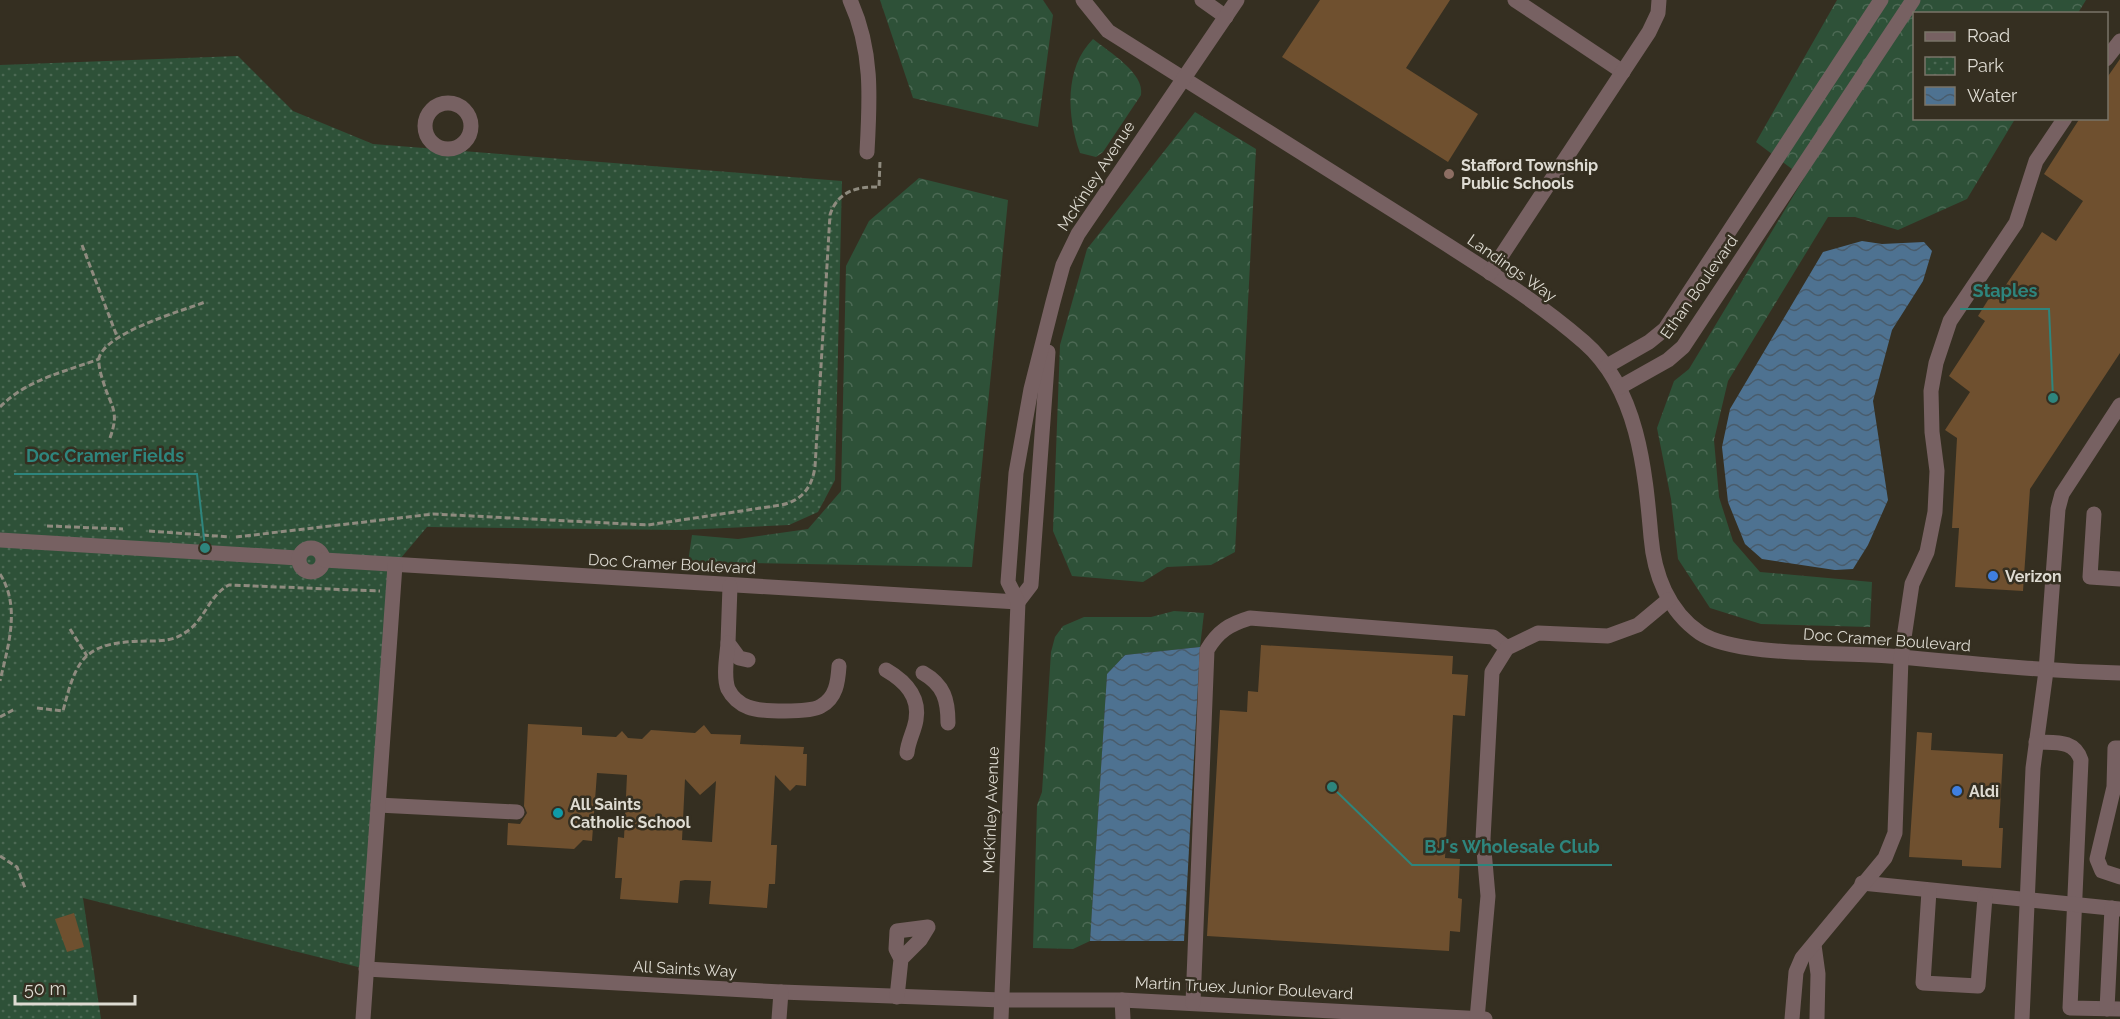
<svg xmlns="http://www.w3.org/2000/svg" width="2120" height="1019" viewBox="0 0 2120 1019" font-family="Raleway,sans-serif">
<defs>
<pattern id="forest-crowns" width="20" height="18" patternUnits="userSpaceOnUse" patternTransform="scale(1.5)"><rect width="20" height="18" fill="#2e5138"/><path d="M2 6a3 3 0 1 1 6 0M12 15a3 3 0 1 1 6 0" fill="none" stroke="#4c6954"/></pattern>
<pattern id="park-dots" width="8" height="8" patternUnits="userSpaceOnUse" patternTransform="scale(1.5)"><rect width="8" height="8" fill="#2e5138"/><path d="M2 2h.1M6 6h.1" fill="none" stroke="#4c6954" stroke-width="1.8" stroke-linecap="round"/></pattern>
<pattern id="water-waves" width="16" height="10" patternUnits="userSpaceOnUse" patternTransform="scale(1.5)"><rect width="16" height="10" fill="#4e7291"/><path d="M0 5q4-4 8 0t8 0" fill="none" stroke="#495c6c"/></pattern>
</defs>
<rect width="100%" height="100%" fill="#352f21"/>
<g fill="url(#forest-crowns)">
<path d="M880,0H1043L1053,15L1038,127L913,98Z"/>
<path d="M1837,0H2086L2078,13L1914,14V118L2015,119L1967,199L1898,230L1855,217H1828L1728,381L1714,440L1719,497L1733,541L1760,572L1872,582L1870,627L1761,624L1710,608L1678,559L1671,499L1657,428L1674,381L1689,369L1804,178L1756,142Z"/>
<path d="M1093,39C1109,52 1145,73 1141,95L1103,152L1096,157L1080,153C1067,116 1064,68 1093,39Z"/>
<path d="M1195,112L1256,149L1235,552L1211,565L1167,567L1143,582L1072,576L1053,531L1060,345L1087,249Z"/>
<path d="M919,178L1008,200L972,567L688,562L692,535L738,539L808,529L841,491L846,266L869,221Z"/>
<path d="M1174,611L1204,613L1200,647L1125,655L1107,674L1090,941L1073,949L1033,948L1037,805L1042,792L1051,652L1055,637L1063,626L1084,617H1151Z"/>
</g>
<path fill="url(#park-dots)" d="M238,56L293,111L373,144L842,181L835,480L818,512L789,525L682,530L427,527L395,565L366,969L83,898L101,1019H0V65Z"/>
<g fill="url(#water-waves)">
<path d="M1862,241L1882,244L1924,242L1932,251L1923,281L1892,330L1873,401L1888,500L1868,545L1853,569L1835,570L1762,559L1745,544L1728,502L1722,447L1730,409L1823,252Z"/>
<path d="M1200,647L1184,941H1090L1107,674L1125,655Z"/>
</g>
<g fill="#6f502f" fill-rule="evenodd">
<path d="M1320,0H1450L1406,68L1478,114L1448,162L1282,57Z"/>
<path d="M2120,59V353L2030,489L2023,591L1955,587L1959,528H1952L1957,438L1945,430L1970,392L1949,376L1985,321L1978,316L1993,292L1999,295L2042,232L2056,241L2083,201L2044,174L2080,118H2106V79Z"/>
<path d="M1261,645L1453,656L1452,674L1468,675L1465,716L1453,715L1445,858L1460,859L1458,898L1462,899L1460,932L1450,931L1449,951L1207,936L1220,710L1247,712L1248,691L1258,692Z"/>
<path d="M528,724L582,727V735L616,737L622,731L628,738L642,739L651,730L695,733L704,725L711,734L741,735L740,744L804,747L803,754H807L806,786L796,785L790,791L775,775L771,845H777L775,884H769L767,908L709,904L711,881L685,880L680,881L678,903L620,899L622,878H615L618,837L624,838L627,775L597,773L592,841L583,840L574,849L507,845L508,823L520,824L527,813L524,806ZM685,779L700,795L716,781L712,842L682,840Z"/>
<path d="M1917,732L1932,733L1931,750L2003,754L1999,828H2003L2001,868L1962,866V860L1909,857Z"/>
<path d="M74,913L84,947L67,952L55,919Z"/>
</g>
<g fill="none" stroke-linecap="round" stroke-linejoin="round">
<g stroke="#8f8b7f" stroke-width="3" stroke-dasharray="6 3" stroke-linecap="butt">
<path d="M82,245L118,339"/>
<path d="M0,407C26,380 64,372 99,359"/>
<path d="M110,438C120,410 111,408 103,381C101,375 98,365 99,358C106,332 182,311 205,302"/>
<path d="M47,526L123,529"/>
<path d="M149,531L230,537"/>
<path d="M236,537L433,514L648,525L781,505C802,501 812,487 815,467L830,215C837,192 857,186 879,187L880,161"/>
<path d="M0,574C21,607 8,646 0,681"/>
<path d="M70,629L87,656"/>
<path d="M37,708L63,711C77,656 85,642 147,641C161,641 174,641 186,632C205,620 209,595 229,585L380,591"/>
<path d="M0,717L15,709"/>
<path d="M0,856L17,867L25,888"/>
</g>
<g stroke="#776162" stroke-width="15">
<path d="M850,0C873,50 870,99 867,152"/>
<path d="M1083,0L1108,31C1208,95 1310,157 1410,221C1469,259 1531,296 1584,342C1638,389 1645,469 1651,537C1654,574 1668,611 1700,633C1736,657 1843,652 1889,656C1966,663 2043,671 2120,673"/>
<path d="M1202,0L1226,17"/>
<path d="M1515,0L1623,72"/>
<path d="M2106,59L2120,41"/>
<circle cx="448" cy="126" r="23"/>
<path d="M1490,273L1649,32L1658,13L1659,0"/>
<path d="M1607,366L1649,342L1665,329L1881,0"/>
<path d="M1620,387L1668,360L1683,347L1913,0"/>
<path d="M2094,514L2090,577L2120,579"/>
<path d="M0,540L298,558"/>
<circle cx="311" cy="560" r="12"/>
<path d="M324,560L1018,602"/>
<path d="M730,586L728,643L739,658L748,660"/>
<path d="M1018,602L1031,585L1048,352"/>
<path d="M728,643C727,656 723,676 728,689C732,697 740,704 748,707C760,712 810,713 821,706C836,698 838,682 839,666"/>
<path d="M886,670C905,681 920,696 916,720C914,732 908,741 907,753"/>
<path d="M923,673C944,685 948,700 948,723"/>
<path d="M2036,742C2055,743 2074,739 2081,760L2070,1008L2120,1009"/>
<path d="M2120,748H2115L2114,787L2097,859L2102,871L2120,877"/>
<path d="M378,805L517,812"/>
<path d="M1862,883L2120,909"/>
<path d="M1929,891L1923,983L1978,986L1985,897"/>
<path d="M1814,945L1818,974L1817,1019"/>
<path d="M366,969L781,992L1002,1000H1122L1485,1019"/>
<path d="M897,997L901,959L896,949L897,931L928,927L920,940L901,959"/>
<path d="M1122,1000L1123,1019"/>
<path d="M1193,1003L1207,650C1218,631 1230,624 1250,618L1493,637L1507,648"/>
<path d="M2107,1009L2112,908"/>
<path d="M363,1019L395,565"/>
<path d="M779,1019L781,992"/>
<path d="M1001,1019L1018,602L1008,582L1016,473L1031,389L1053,302L1063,265L1078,234L1237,0"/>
<path d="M1477,1019L1488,896L1483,839L1492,672L1507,648L1538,633L1608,636L1638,625L1668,600"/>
<path d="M1792,1019L1796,972L1802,958L1885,858L1895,833L1901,658L1912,584L1927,552L1935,512L1937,471L1932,432L1931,391L1936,363L1950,321L2016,223L2036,161L2065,118"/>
<path d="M2022,1019L2033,768L2046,671L2058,509L2062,494L2120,405"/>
</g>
</g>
<circle fill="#8d6e63" stroke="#352f21" stroke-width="2" cx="1449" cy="174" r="6"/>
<g fill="#3f7fe0" stroke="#352f21" stroke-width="2">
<circle cx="1993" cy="576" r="6"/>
<circle cx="1957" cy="791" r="6"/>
</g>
<circle fill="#0f9aa8" stroke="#352f21" stroke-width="2" cx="558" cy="813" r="6"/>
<g text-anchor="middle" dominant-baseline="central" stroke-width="5" stroke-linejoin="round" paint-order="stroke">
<g font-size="16" font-weight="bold" fill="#dedbd2" stroke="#352f21" text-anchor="start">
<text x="1461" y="165">Stafford Township<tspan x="1461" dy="18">Public Schools</tspan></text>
<text x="2005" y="576">Verizon</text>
<text x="1969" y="791">Aldi</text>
<text x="570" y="804">All Saints<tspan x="570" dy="18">Catholic School</tspan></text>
</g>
<g font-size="16" fill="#dedbd2" stroke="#352f21">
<text transform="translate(1096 176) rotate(-57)">McKinley Avenue</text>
<text transform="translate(1512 268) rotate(35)">Landings Way</text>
<text transform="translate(1699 287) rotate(-55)">Ethan Boulevard</text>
<text transform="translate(672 564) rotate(3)">Doc Cramer Boulevard</text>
<text transform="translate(1887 640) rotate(4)">Doc Cramer Boulevard</text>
<text transform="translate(991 810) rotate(-88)">McKinley Avenue</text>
<text transform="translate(685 969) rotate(3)">All Saints Way</text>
<text transform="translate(1244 988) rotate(3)">Martin Truex Junior Boulevard</text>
</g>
</g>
<path fill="none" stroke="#2e857d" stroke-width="2" d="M2053 398L2049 309H1960M205 548L197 474H14M1332 787L1412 865H1612"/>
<g fill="#2e857d" stroke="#352f21" stroke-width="2">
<circle cx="2053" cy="398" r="6"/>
<circle cx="205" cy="548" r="6"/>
<circle cx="1332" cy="787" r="6"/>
</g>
<g font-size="18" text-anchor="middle" font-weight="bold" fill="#2e857d" stroke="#352f21" stroke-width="5" stroke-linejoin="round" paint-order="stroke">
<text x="2005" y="297">Staples</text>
<text x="105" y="462">Doc Cramer Fields</text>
<text x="1512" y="853">BJ's Wholesale Club</text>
</g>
<rect x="1913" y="12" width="195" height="108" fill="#352f21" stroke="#797468" stroke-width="1.5"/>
<rect x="1925" y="32" width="30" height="9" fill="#776162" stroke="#797468" stroke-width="1.5"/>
<text x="1967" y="42" font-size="18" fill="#dedbd2">Road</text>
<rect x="1925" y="57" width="30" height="18" fill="url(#park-dots)" stroke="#797468" stroke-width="1.5"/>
<text x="1967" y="72" font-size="18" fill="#dedbd2">Park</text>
<rect x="1925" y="87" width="30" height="18" fill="url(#water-waves)" stroke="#797468" stroke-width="1.5"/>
<text x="1967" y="102" font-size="18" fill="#dedbd2">Water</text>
<path d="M15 995v9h120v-9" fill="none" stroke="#dedbd2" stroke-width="3"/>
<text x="24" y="995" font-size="18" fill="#dedbd2" stroke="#352f21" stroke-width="4.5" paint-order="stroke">50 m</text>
</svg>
